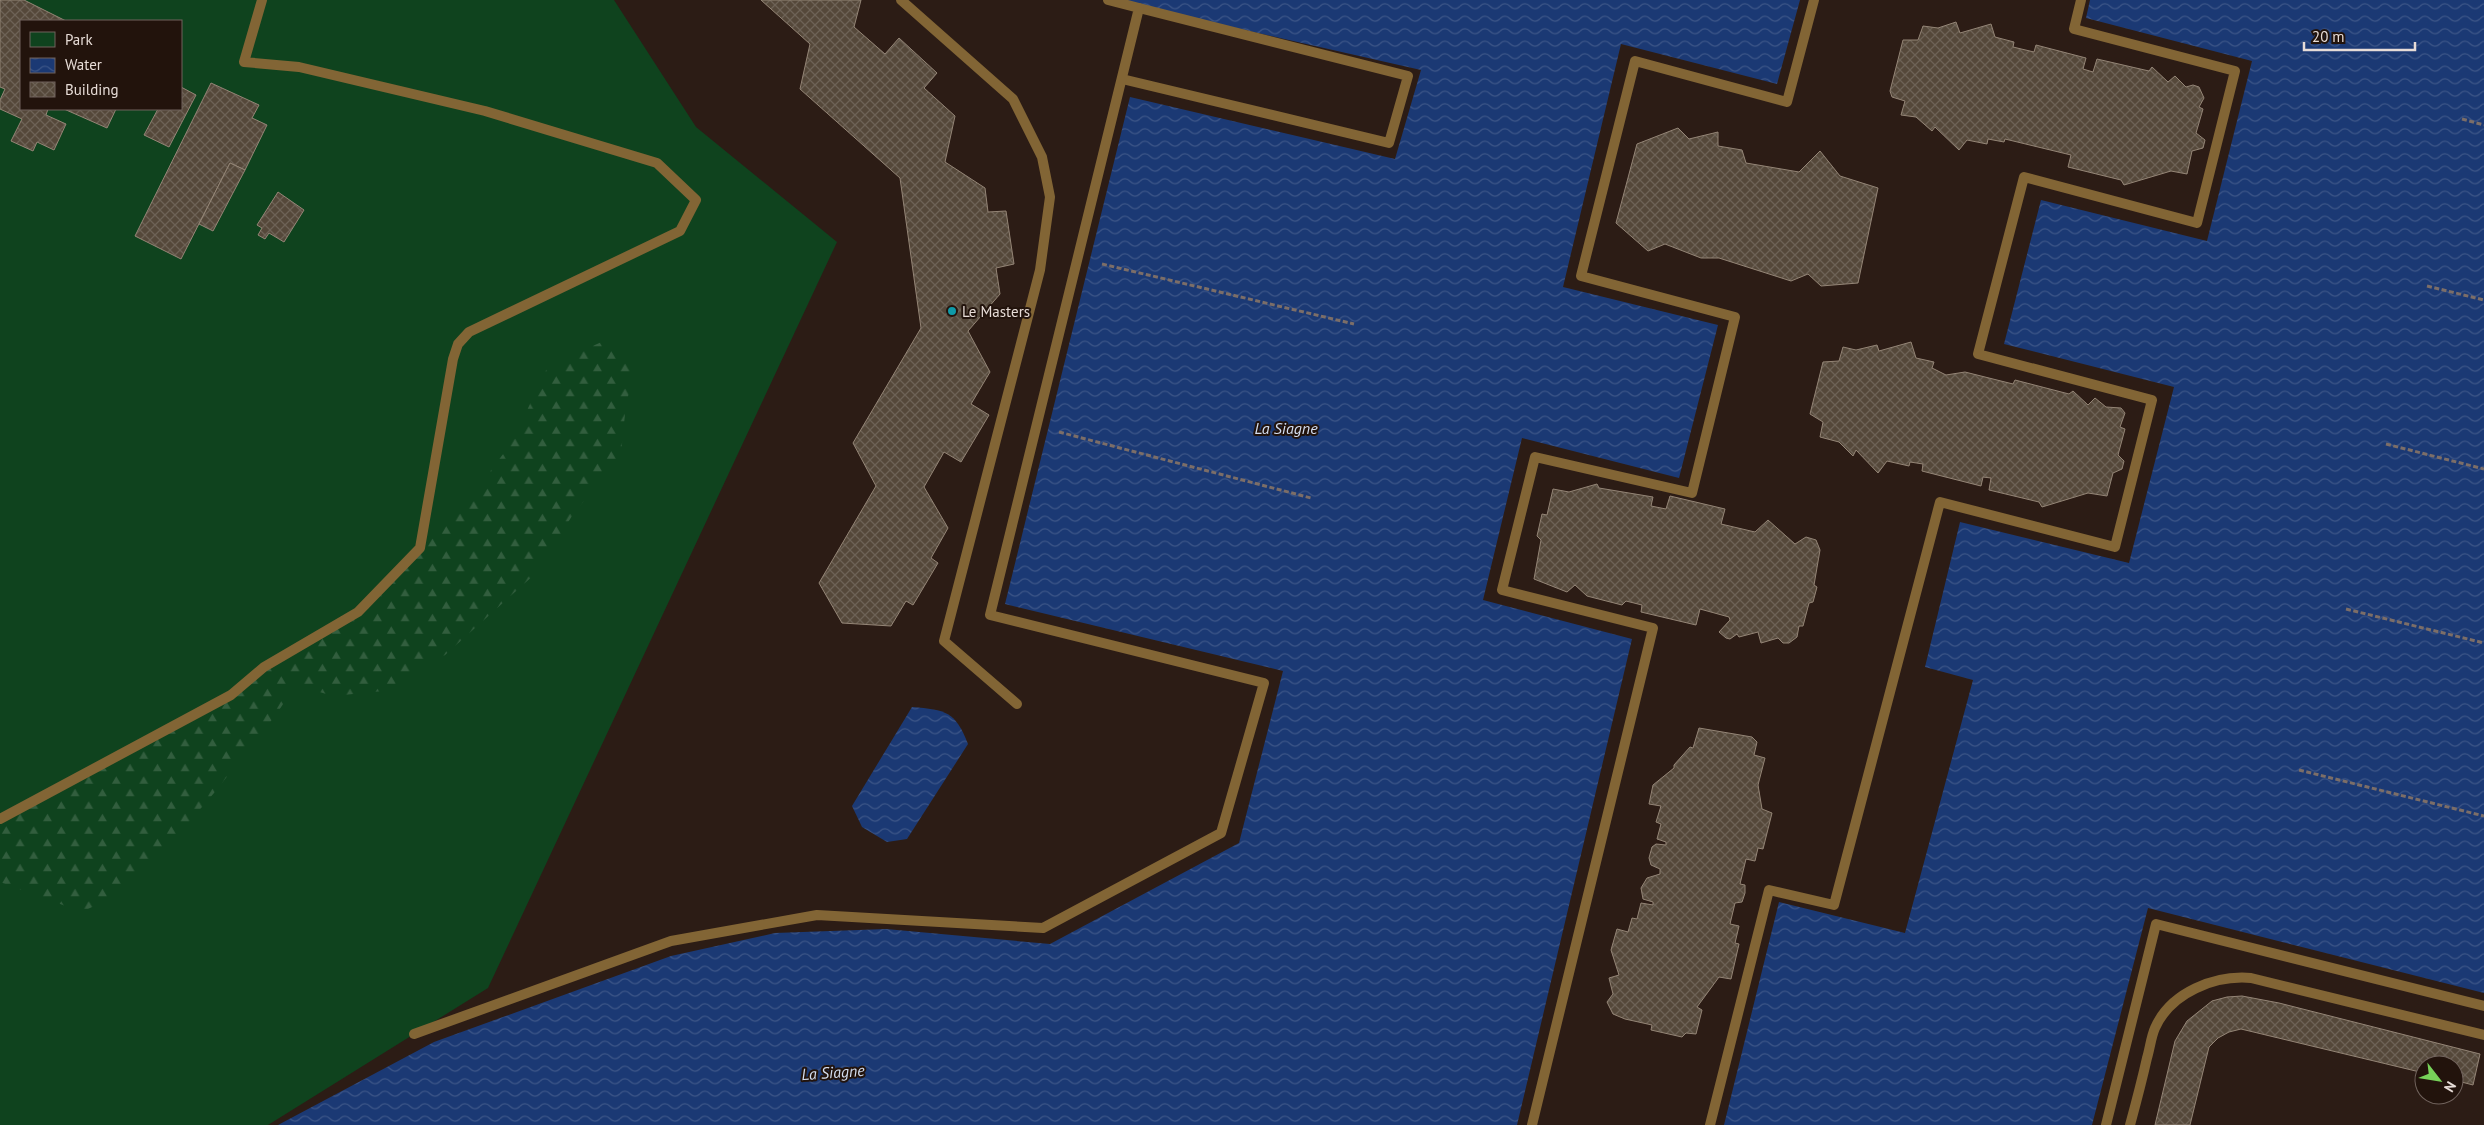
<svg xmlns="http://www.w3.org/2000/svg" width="2484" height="1125" viewBox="0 0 2484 1125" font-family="'PT Sans',sans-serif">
<defs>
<pattern id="forest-firs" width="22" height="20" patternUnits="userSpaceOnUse" patternTransform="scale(1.25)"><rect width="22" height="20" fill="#0f431e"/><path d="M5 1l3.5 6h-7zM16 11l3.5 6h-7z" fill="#325e3e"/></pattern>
<pattern id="water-waves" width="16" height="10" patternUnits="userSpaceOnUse" patternTransform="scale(1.25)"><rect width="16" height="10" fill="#1b3974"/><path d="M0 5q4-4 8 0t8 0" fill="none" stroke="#3c5587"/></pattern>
<pattern id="building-cross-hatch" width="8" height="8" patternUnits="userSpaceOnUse" patternTransform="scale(1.25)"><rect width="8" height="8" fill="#55483a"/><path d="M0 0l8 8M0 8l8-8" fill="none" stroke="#6d6256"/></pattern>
</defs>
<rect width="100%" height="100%" fill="#2c1c15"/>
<path fill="#0f431e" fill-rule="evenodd" d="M0,0H614L696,127L837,242L488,988L268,1125H0ZM21,21H181V109H21Z"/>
<path fill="url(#forest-firs)" d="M606,340L637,363L626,404L621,454L572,516L535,574L445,655L383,691L333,696L296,685L275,716L214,793L134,886L82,912L0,882V819L231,695L264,667L358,612L420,548L460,512L512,442L548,366Z"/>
<g fill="url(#water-waves)">
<path d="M1113,0H1800L1777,84L1621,44L1563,287L1718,325L1679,478L1522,438L1483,600L1632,639L1517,1125H278L434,1042L671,956L775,933L886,929L1050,944L1239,843L1283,671L1005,604L1130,97L1395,159L1421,70Z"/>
<path d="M2090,0H2484V993L2148,908L2092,1125H1724L1779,902L1905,933L1973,680L1925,667L1960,522L2129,563L2174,387L2004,344L2041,200L2207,241L2252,61L2086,18Z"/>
<path d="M912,707C946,710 955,711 968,744L907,839L887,842L862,827L852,806Z"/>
</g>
<g fill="url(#building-cross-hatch)" stroke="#948576">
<path d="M0,0H24L66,21H21V109H48L46,115L66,124L54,150L37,142L33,151L11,141L22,119L0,109V100L5,89L0,87Z"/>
<path d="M761,0H861L854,27L885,54L899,38L937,73L924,88L955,116L945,162L985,188L988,212L1006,211L1014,264L996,268L1000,294L968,331L990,372L971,404L989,415L961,462L944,452L924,487L948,528L931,558L938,563L913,605L906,601L891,626L842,623L819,583L876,486L853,443L921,328L900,178L800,89L810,44Z"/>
<path d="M1956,22L1960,33L1991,24L1995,37L2014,42L2013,47L2034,52L2036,45L2086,58L2083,69L2093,72L2097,59L2149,71L2152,67L2168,82L2175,76L2186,87L2193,85L2199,87L2204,98L2199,107L2203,109L2196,133L2205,140L2203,148L2192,151L2187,174L2171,171L2124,185L2121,180L2068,167L2071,155L2005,139L2004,142L1988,139L1987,144L1967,140L1959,150L1935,127L1932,131L1916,117L1901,115L1905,101L1892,97L1890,91L1903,40H1918L1923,26L1938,28Z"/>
<path d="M211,83L259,105L252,118L267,125L245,170L230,163L181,259L135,236Z"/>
<path d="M181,87L196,95L169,147L144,135L158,109H181Z"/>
<path d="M64,109H116L107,128Z"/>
<path d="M1678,128L1689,139L1718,132V146L1742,150L1746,163L1799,172L1820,151L1840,176L1878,188L1858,283L1821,286L1808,274L1791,281L1719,258H1701L1665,244L1648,251L1616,223L1637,144Z"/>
<path d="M230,163L245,170L213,231L199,224Z"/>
<path d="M278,192L304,210L284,242L269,233L265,239L258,235L262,228L257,225Z"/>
<path d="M1911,342L1916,358L1934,362L1932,368L1946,375L1965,372L2013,384L2015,380L2069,394L2073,391L2088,405L2095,398L2106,407L2121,408L2125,413L2120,427L2125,429L2118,455L2124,461L2122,469L2113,473L2107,496L2088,493L2042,507L2039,502L1989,490L1991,478L1983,477L1981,486L1922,471L1923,464L1910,462L1909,466L1887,461L1878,473L1856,450L1853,456L1839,442L1820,437L1823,422L1810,414L1823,362L1839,361L1843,347L1856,350L1877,345L1879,351Z"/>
<path d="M1597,484L1599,488L1653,497L1651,506L1666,509L1670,496L1725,509L1721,524L1755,532L1768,520L1795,544L1806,537L1816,540L1820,550L1814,585L1817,587L1813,602L1809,603L1803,626H1799L1797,637L1789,643H1783L1778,638L1761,643L1758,632L1739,637L1737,634L1730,639L1726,638L1719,632L1730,620L1729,617L1700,609L1696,625L1641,612L1642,605L1626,601L1622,605L1587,596L1575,585L1567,592L1534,579L1541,540L1537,536L1542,514L1547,515L1553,489L1569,492Z"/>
<path d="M1699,728L1752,737L1757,742L1754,755L1765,758L1758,785L1762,809L1772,813L1763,849L1758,848L1755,861L1746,859L1740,884L1745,885V893L1742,902L1735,903L1730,924L1739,926L1735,943L1739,944L1731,979L1719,977L1697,1007L1702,1010L1696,1034L1686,1033L1682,1037L1651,1030L1652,1025L1625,1019L1613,1014L1607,1002L1613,994L1609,978L1619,975L1611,950L1617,929L1628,932L1632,918L1637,919L1641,903L1653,905V902L1643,899L1641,888L1647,878L1660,874V869L1651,865L1649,858L1652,847L1656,844L1666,845V842L1657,839L1661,824L1656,822L1661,806L1649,804L1653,785L1674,768V765L1690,747L1693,748Z"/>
<path d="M2242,996L2279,1003L2480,1054L2473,1085L2454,1080V1065H2424V1073L2241,1029L2229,1032L2218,1038L2209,1047L2190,1125H2155L2175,1041L2187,1021L2212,1001L2227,997Z"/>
</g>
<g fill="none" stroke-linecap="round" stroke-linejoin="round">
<g stroke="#7c6e68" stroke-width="3" stroke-dasharray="5 2.5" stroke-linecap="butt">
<path d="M2462,119L2484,125"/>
<path d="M1102,264L1354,324"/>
<path d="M2427,286L2484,300"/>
<path d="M1059,432L1311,498"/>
<path d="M2386,444L2484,469"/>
<path d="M2346,609L2484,643"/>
<path d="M2299,770L2484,816"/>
</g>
<g stroke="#826535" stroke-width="10">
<path d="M901,0L1013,99L1042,157L1050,197L1040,270L944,641L1017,704"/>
<path d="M1122,79L1389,143L1408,76L1139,8"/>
<path d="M0,819L231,695L264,667L358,612L420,548L453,359L458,344L469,332L680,231L696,200L657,163L485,111L299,67L244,62L262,0"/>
<path d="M414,1034L671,941L817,915L1043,928L1221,833L1264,683L990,615L1139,8L1108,0"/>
<path d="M1532,1125L1653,628L1502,590L1535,457L1692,493L1735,317L1581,276L1635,61L1787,102L1814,0"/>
<path d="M1710,1125L1769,890L1834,905L1940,502L2115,547L2152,400L1978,354L2024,177L2197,223L2235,71L2074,29L2081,0"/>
<path d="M2106,1125L2156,924L2484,1006"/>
<path d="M2130,1125C2136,1103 2142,1080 2147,1058C2150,1048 2151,1037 2155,1028C2171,992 2215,975 2251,978L2484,1035"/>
</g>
</g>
<circle fill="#0f9aa8" stroke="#22130c" stroke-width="2" cx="952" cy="311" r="5"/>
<g text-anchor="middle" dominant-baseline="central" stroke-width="4" stroke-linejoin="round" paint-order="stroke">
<g font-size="15" fill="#e7dcd7" stroke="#22130c" text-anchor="start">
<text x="962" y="311">Le Masters</text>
</g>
<g font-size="16" font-style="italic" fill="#d4def1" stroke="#22130c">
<text x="1286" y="428">La Siagne</text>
<text transform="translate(833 1072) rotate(-4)">La Siagne</text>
</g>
</g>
<rect x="20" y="20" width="162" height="90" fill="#22130c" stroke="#71635d"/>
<rect x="30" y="32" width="25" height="15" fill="#0f431e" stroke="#71635d"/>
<text x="65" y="45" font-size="15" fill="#e7dcd7">Park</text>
<rect x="30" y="58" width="25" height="15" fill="url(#water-waves)" stroke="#71635d"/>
<text x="65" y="70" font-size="15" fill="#e7dcd7">Water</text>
<rect x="30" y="82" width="25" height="15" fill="url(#building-cross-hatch)" stroke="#71635d"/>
<text x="65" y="95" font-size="15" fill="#e7dcd7">Building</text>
<g transform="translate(2439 1080) rotate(121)"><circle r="24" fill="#22130c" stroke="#71635d"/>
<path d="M0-4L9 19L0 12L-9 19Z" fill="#77d259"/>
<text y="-8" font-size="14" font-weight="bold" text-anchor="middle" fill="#e7dcd7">N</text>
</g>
<path d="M2304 42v8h111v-8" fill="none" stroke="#e7dcd7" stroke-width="2.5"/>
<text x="2312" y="42" font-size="15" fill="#e7dcd7" stroke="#22130c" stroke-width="4" paint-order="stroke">20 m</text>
</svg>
